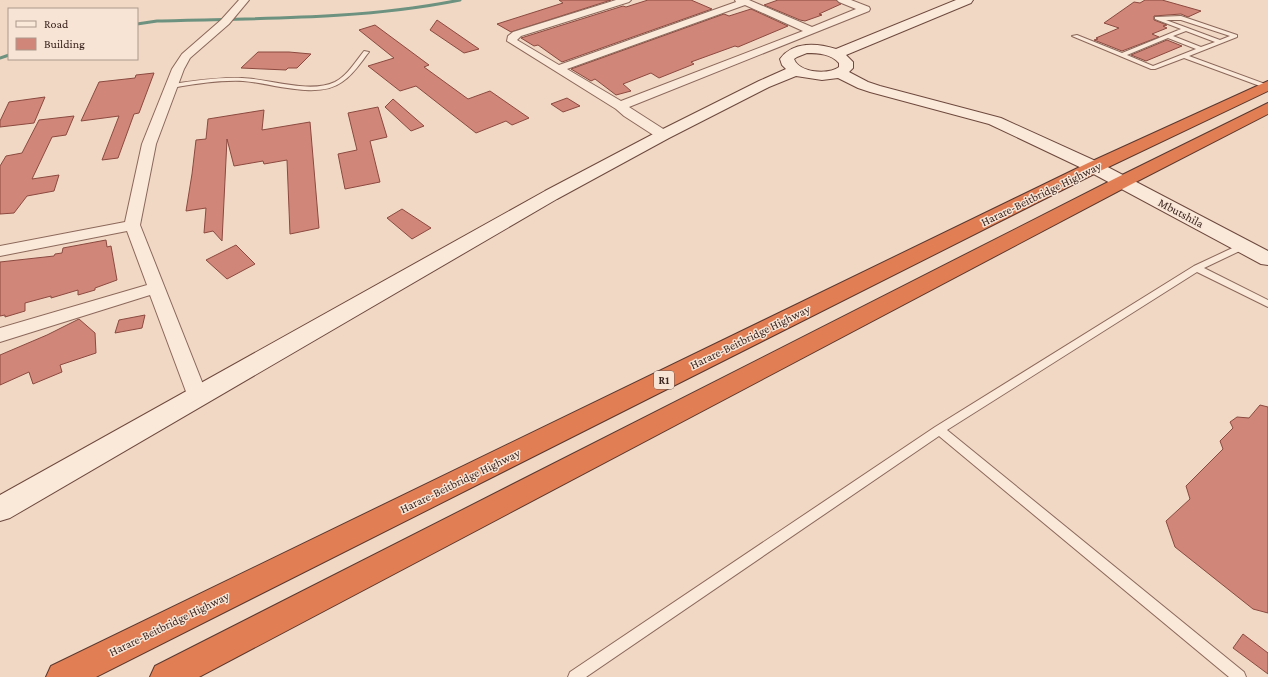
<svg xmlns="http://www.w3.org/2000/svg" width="1268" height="677" viewBox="0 0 1268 677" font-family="'Crimson Pro',serif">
<rect width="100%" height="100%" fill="#f0d8c5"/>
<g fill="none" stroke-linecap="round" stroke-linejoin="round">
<g stroke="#6d927f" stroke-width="3">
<path d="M137,24L157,21C258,18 361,20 460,0"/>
<path d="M0,58L9,55"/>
</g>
</g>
<g fill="#d08779" stroke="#8c493f">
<path d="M559,0H611L511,32L497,24L563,3Z"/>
<path d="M648,0H691L712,9L562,62L538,45L534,46L521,38L623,6L626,7Z"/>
<path d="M778,0H836L841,4L819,14L822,15L805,21L800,20L764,5Z"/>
<path d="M1145,0H1162L1201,11L1188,17L1181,14L1154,16V20L1167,25L1163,26L1167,28L1152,34L1159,37L1122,51L1094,40L1098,39L1096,38L1119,28L1104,23L1134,2L1140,3Z"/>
<path d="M751,9L788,26L738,47L735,46L691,62L694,64L659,78L651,73L623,84L631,91L616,95L595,79L591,81L571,69L724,14L729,16Z"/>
<path d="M437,20L479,49L464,53L430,30Z"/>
<path d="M375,25L429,65L424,67L468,99L490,91L529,118L512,125L506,121L476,133L416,86L400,91L368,66L394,58L359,30Z"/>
<path d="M1167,40L1182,46L1146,61L1131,55Z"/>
<path d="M258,52H289L311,54L297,68H288L286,70L241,68Z"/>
<path d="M154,73L139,113L134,114L118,158L102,160L119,116L81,121L99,82L135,78L136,75Z"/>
<path d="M45,97L34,123L0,127V121L9,102Z"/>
<path d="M567,98L580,106L563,112L551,104Z"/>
<path d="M393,99L424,126L411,131L385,107Z"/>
<path d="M378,107L387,137L370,141L380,182L345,189L338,154L357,150L348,113Z"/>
<path d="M264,110L262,130L310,122L319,228L290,234L287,160L264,164L263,161L234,166L227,139L222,241L213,231L204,233L206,208L186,211L192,174L196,140L206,139L208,119Z"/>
<path d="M74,116L66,135L52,137L32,179L59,175L54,191L27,196L14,213L0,214V166L6,156L22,153L39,120Z"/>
<path d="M402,209L431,228L412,239L387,218Z"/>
<path d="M106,240L107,247L111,246L117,280L95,288V290L78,295V290L51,298V296L25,303V311L5,317V315L0,316V262L54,256L55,254L62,253L63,248Z"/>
<path d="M236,245L255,264L227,279L206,260Z"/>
<path d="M145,315L142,328L115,333L119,320Z"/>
<path d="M79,319L95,333L96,353L60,365L62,372L33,384L29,372L0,385V355L47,335Z"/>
<path d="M1260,405L1268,407V613L1253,609L1175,547L1166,521L1190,499L1186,486L1223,449L1220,441L1233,428L1230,422L1237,417L1249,418Z"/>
<path d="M1243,634L1268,653V674L1233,648Z"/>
</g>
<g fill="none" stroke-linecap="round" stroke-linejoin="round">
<g stroke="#8c685a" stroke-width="2">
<g id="lane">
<path d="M1155,17L1181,16L1237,35V37L1189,56L1268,85V89L1184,58L1155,69H1151L1072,36L1077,35L1122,53L1181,29L1155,19ZM1166,20H1181L1230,36L1220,40ZM1186,31L1215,42L1201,47L1173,36ZM1168,38L1196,49L1153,66L1127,55Z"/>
<path d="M364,51L369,52C361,62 353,75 342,82C318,100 271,83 243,81C219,80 195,84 172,88L169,86L172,84C195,81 218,77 242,78C270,79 309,94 335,82C347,76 356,61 364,51Z"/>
<path d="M1243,243L1246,244L1247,246L1246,248L1204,268L1268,300V307L1197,272L947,430L1244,672L1246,677H1229L939,436L586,677H568L570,672L935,427L1194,266Z"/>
</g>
</g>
<g stroke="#8c685a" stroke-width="2">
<g id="street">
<path d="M239,0H249L229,24L190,58L184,69L156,144L140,225L208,397L205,402L198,405L191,402L188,397L150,295L0,342V328L147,285L127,231L0,256V246L125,222L142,144L172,69L182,54L221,20Z"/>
<path d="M616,0H631L629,2L521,36L517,40L559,65L736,2L735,0H749L812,27L856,9L839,2L837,0H851L869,7L870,9L869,11L629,107L668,132L670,135L668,138H658L624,116L616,109L507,41L508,36L513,32ZM745,5L803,31L621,101L567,69Z"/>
</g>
</g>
<g stroke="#6e493d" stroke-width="2">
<path id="secondary" d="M956,0H973L971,3L846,55L853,62V68L849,72L868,82L880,86L1001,118L1100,163L1268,251V265L1261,264L1088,171L989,124L870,92L858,88L838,78L822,80L796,76L769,87L669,138L557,199L10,518L0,521V495L545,191L657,132L759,81L786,69L782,65L780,59C793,41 817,43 836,49ZM807,53C819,53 831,54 839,63V67C829,75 799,73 794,59L797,57Z"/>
</g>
<g stroke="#5a372e" stroke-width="2">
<g id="highway">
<path d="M1268,81V91L1100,171L96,677H46L51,666L1088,163Z"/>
<path d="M1268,103V114L1128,186L199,677H150L155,666L1116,178Z"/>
</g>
</g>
<use href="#lane" fill="#fae8d9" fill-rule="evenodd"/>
<use href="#street" fill="#fae8d9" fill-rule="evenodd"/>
<use href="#secondary" fill="#fae8d9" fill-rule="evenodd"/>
<use href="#highway" fill="#e27e53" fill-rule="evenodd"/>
</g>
<g text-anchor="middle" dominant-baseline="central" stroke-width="3" stroke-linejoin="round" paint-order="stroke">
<rect fill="#f7e4d5" stroke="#745e56" stroke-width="1" x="654" y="371" width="20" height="18" rx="3"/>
<g font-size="11" font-weight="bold" fill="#3c251f">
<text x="664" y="380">R1</text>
</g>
<g font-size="12" fill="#3c251f" stroke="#f7e4d5">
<text transform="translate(1041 194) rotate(-26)">Harare-Beitbridge Highway</text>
<text transform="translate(1181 213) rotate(28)">Mbutshila</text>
<text transform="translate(750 337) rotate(-26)">Harare-Beitbridge Highway</text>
<text transform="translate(460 481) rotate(-26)">Harare-Beitbridge Highway</text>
<text transform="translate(169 624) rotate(-26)">Harare-Beitbridge Highway</text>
</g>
</g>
<rect x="8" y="8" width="130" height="52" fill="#f7e4d5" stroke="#ac988c"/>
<rect x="16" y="21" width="20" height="6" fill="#fae8d9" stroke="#ac988c"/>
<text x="44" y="28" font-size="12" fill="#3c251f">Road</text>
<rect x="16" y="38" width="20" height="12" fill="#d08779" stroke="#ac988c"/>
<text x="44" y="48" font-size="12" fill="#3c251f">Building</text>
</svg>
